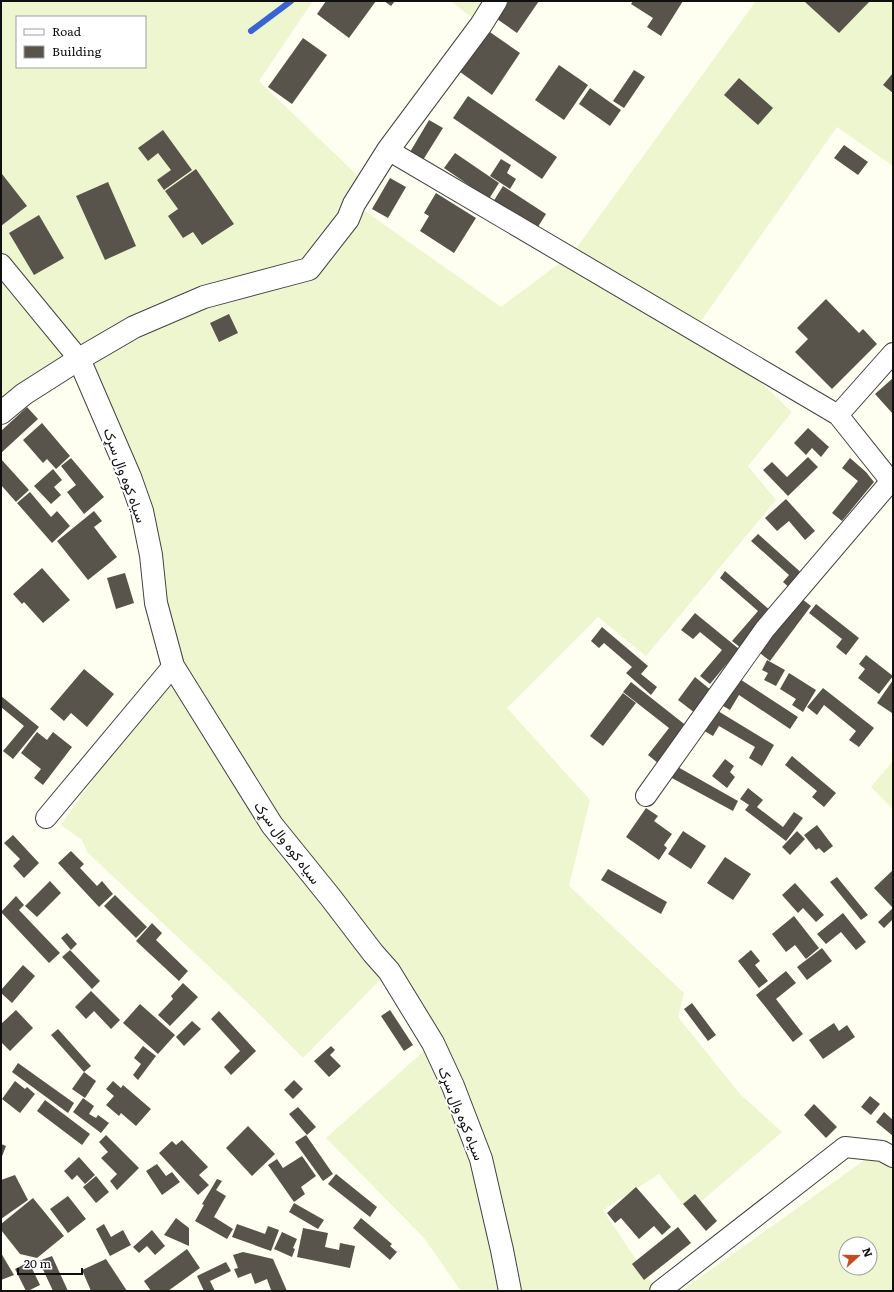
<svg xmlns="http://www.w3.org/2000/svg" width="894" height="1292" viewBox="0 0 894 1292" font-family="Literata,Vazirmatn,serif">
<rect width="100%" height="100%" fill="#fefff1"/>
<g fill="#eef6d0" fill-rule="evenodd">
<path d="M1,1H313L259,81L357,175L355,204L501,307L572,254L756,1H893V166L837,127L699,324L792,412L748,466L776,500L646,656L598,617L507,708L590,800L569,886L684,993L678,1017L740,1094L782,1132L689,1212L659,1174L603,1210L657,1291H461L424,1238L326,1138L433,1043L389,971L303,1058L250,1005L87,852L82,840L61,825L173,666L151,555L79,360L1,413ZM17,17H145V67H17Z"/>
<path d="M451,1H496L481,25Z"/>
<path d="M893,761V809L871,787Z"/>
<path d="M873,1154L893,1160V1291H681ZM846,1244H870V1268H846Z"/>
</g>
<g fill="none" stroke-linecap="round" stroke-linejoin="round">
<path stroke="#3865d3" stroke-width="6" d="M251,31L291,1"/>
</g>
<g fill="#58544b">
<path d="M326,1H376L349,38L317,14Z"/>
<path d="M384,1H395L391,6Z"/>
<path d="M509,1H539L517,33L497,19Z"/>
<path d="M633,1H683L661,36L647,27L653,18L631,4Z"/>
<path d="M806,1H870L839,33L805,2Z"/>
<path d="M484,28L520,53L492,95L456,69Z"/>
<path d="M303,38L327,55L292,104L268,87Z"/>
<path d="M559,65L588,85L564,120L535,100Z"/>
<path d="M634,70L645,77L624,108L613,101Z"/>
<path d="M893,73V93L883,85Z"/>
<path d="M739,78L773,108L758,125L724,95Z"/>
<path d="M590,88L621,110L610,126L579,104Z"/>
<path d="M468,96L557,157L542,179L453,118Z"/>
<path d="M429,120L443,128L423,160L410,152Z"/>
<path d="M163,130L192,170L164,190L157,180L171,170L158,153L148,161L138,148Z"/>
<path d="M844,145L868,162L858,175L834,158Z"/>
<path d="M455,153L499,183L489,199L444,168Z"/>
<path d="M501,159L511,165L507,173L516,179L510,189L490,176Z"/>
<path d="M196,169L234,224L202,245L193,232L183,238L168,216L178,209L165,191Z"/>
<path d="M2,174L27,206L1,226V175Z"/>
<path d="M390,178L406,187L388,218L372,209Z"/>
<path d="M108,182L136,246L105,260L76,196Z"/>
<path d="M503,186L546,214L536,230L493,202Z"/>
<path d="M436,193L476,218L454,253L420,231L429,216L424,213Z"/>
<path d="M39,215L64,258L34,275L9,233Z"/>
<path d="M826,299L859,333L863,329L877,344L832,389L795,352L808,339L797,328Z"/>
<path d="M229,314L238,333L219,342L210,323Z"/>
<path d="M893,378V414L875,394Z"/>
<path d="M27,407L38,419L1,453V431Z"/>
<path d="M42,423L70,456L56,469L47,459L43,463L23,440Z"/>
<path d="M808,428L829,447L821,457L812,448L806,455L794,443Z"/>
<path d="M808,457L818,467L788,496L763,470L772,462L787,477Z"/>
<path d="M71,458L104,497L84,514L67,492L76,485L61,466Z"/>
<path d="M850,458L866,472L874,482L842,521L832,513L858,481L842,468Z"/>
<path d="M1,459L29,490L16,502L1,485Z"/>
<path d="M53,469L62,480L54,487L61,495L51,504L34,486Z"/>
<path d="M30,492L51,517L57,511L70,526L52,543L17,503Z"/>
<path d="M786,499L815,531L805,540L789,521L777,531L765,518Z"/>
<path d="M94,511L102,521L94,527L117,557L88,580L57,541Z"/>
<path d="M758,534L805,576L792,590L783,582L789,575L751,541Z"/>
<path d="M42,568L70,600L43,623L24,602L22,604L13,594Z"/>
<path d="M725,571L772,612L741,648L732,641L758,611L720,578Z"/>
<path d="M125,573L134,603L116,609L107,578Z"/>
<path d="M797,595L811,606L770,661L756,650Z"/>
<path d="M816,604L859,638L846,655L836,647L842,639L809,613Z"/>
<path d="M695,613L739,649L710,684L700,676L722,650L700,632L693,639L681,630Z"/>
<path d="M602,627L648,666L641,674L657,687L651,695L626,673L632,667L604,643L599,648L591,641Z"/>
<path d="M866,655L893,676L879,694L858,678L865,669L859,664Z"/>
<path d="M767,660L785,670L776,686L764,680L768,673L762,670Z"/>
<path d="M84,669L114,694L87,727L71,713L64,721L50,709Z"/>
<path d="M789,673L816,690L803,712L792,705L796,699L780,689Z"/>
<path d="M735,676L798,717L790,729L739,695L730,710L718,703Z"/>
<path d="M695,677L712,691L695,713L678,700Z"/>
<path d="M893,680V712L892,713L877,703Z"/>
<path d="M631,682L688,727L659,764L648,755L669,728L623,692Z"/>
<path d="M823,688L874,728L859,747L849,740L856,731L824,705L817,715L807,707Z"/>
<path d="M623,693L636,703L603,746L590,736Z"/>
<path d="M1,696L39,727L13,759L3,751L24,726L1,707Z"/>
<path d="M713,708L774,745L762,766L749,758L755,747L719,726L713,736L701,729Z"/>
<path d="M37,732L47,740L53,732L72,747L43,785L34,778L41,769L21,753Z"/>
<path d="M792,756L836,793L824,807L812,797L817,791L785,765Z"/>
<path d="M725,759L734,766L730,772L735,777L727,788L712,776Z"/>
<path d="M676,766L738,801L733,811L670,777Z"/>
<path d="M748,788L763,800L757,807L783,827L794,812L803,818L786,841L745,810L749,805L740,799Z"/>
<path d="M646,808L658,816L654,821L672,834L664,845L667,848L659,860L626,837Z"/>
<path d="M817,825L833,846L824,853L819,848L816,850L804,835Z"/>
<path d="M683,831L706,846L691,869L668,854Z"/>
<path d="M797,831L805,839L790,855L782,847Z"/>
<path d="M13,835L39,863L24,878L13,866L20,859L4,843Z"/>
<path d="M71,851L84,864L80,868L97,886L102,881L113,894L99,907L58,863Z"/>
<path d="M725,857L751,874L733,900L707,883Z"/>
<path d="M608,869L667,902L661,914L601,880Z"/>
<path d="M893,870V919L884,928L878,922L893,908L874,888Z"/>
<path d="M837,877L868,915L861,920L830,882Z"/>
<path d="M50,881L61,893L37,917L25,906Z"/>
<path d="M795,883L824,915L816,922L803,908L798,913L782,895Z"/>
<path d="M115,895L147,927L136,938L104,906Z"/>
<path d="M16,896L24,905L19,910L60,953L49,963L1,912Z"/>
<path d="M843,913L866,942L856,950L841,932L826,944L817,934Z"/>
<path d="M794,916L819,948L806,959L795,945L786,952L772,934Z"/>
<path d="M152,923L162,933L156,940L188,971L179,981L136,941Z"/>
<path d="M67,933L77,944L71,950L61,938Z"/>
<path d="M822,948L832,961L807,980L797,967Z"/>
<path d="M70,950L100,981L92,989L62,957Z"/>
<path d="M751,950L760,961L755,965L768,981L759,988L738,961Z"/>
<path d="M23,965L35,976L12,1003L1,993V990Z"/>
<path d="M786,971L796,983L776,999L803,1034L793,1042L756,995Z"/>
<path d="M183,983L198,997L170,1026L158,1015L173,999L171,996Z"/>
<path d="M91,991L120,1020L111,1029L94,1011L86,1019L75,1007Z"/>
<path d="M692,1003L716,1035L708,1041L684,1009Z"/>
<path d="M140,1004L175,1035L158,1054L123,1023Z"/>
<path d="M16,1010L33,1028L10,1051L1,1042V1024Z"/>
<path d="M390,1010L413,1045L404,1051L381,1016Z"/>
<path d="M219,1011L256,1051L231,1075L224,1067L240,1051L211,1019Z"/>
<path d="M192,1021L201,1029L184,1046L176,1037Z"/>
<path d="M834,1023L839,1031L847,1025L855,1037L823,1059L809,1040Z"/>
<path d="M58,1029L91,1066L84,1072L51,1035Z"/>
<path d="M143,1046L156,1056L138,1080L133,1075L141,1064L134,1058Z"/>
<path d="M331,1046L335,1050L330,1055L341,1066L329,1077L314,1061Z"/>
<path d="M18,1063L74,1103L68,1113L12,1072Z"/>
<path d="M84,1072L96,1081L85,1098L72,1089Z"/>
<path d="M294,1080L303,1089L293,1099L284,1090Z"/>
<path d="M15,1081L25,1089L27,1087L35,1094L20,1113L2,1099Z"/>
<path d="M113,1081L121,1088L123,1085L151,1109L136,1126L121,1113L119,1116L106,1105L114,1096L106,1089Z"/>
<path d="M870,1096L880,1104L871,1115L861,1107Z"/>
<path d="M83,1098L94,1106L89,1114L96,1118L98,1115L109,1123L101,1133L73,1112Z"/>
<path d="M45,1100L90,1134L82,1145L37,1111Z"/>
<path d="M814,1104L837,1127L826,1138L804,1115Z"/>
<path d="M298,1107L316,1127L307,1135L289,1114Z"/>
<path d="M884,1112L893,1120V1136L876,1122Z"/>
<path d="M248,1126L275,1154L252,1176L226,1148Z"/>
<path d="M106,1135L139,1168L117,1190L110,1181L117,1174L101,1158L108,1152L99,1142Z"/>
<path d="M306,1135L333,1174L323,1181L295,1142Z"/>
<path d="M182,1140L208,1167L199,1175L209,1185L198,1195L159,1153L172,1141L176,1145Z"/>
<path d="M1,1144L6,1146L1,1159Z"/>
<path d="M302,1156L316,1176L301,1187L305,1194L294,1202L268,1165L277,1159L283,1168Z"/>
<path d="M79,1157L95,1175L85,1184L77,1175L72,1180L64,1171Z"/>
<path d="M157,1164L166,1176L172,1172L180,1182L162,1195L146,1171Z"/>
<path d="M336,1174L377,1207L370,1217L328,1184Z"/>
<path d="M15,1175L28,1200L1,1219V1180Z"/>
<path d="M96,1176L109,1192L96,1203L83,1187Z"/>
<path d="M217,1179L222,1181L216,1190L226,1196L214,1217L233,1229L227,1239L195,1221L204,1205L202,1204Z"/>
<path d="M636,1187L671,1227L662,1235L654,1226L639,1239L621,1218L615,1223L607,1213Z"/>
<path d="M695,1194L717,1221L706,1231L683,1204Z"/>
<path d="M68,1196L86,1219L68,1233L50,1209Z"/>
<path d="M33,1198L64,1236L37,1258L20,1254L1,1230V1224Z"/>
<path d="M294,1203L324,1220L318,1229L289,1212Z"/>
<path d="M176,1218L189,1228V1246L164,1235Z"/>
<path d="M361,1218L392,1244L390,1246L397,1252L390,1260L353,1228Z"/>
<path d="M104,1224L111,1237L123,1230L131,1245L110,1256L96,1229Z"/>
<path d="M237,1224L265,1234L268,1226L279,1230L271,1251L232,1237Z"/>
<path d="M678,1227L691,1243L644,1280L632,1264Z"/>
<path d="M303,1228L328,1233L325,1247L339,1250L340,1243L355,1246L350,1268L297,1257Z"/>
<path d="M152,1230L165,1246L155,1255L147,1246L139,1253L133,1247Z"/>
<path d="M282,1232L297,1239L293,1248L295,1249L292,1257L274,1249Z"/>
<path d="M187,1249L200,1268L168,1291H151L144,1281Z"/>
<path d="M243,1252L273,1259L287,1291H268L271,1290L267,1279L255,1284L251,1273L238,1278L234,1269L238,1268L233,1255Z"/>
<path d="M1,1253L14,1275L1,1280Z"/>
<path d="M52,1256L68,1291H53L39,1261Z"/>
<path d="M106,1259L127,1291H91L82,1270Z"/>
<path d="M29,1262L40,1285L28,1291H26L15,1269Z"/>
<path d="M226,1262L231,1271L210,1281L215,1291H204L197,1276Z"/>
</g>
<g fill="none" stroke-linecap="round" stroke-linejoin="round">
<g stroke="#424242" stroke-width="22">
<g id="minor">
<path d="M388,150L838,415L893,484"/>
<path d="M1,264L79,359"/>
<path d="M838,415L893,353"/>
<path d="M646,796L765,629L891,481"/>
<path d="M46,818L173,666"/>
<path d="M660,1291L845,1147L882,1151L893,1157"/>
</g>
</g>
<g stroke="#424242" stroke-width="24">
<g id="tertiary">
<path d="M79,359L130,477L142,511L151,555L156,603L173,666L272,825L331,898L373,953L389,971L433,1043L453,1086L481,1159L502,1250L510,1291"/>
<path d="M1,413L24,394L79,359L134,327L204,297L309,269L348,219L354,204L388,150L481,25L496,1"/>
</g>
</g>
<use href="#minor" stroke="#fff" stroke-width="20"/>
<use href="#tertiary" stroke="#fff" stroke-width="22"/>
</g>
<g text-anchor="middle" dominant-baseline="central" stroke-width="4" stroke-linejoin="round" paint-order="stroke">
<g font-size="14" fill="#0f0f0f" stroke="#fff">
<text transform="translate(126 475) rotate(70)">سیاه کوه وال سړک</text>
<text transform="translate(288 842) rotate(53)">سیاه کوه وال سړک</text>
<text transform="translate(462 1113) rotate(68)">سیاه کوه وال سړک</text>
</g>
</g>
<rect width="894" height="1292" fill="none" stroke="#0f0f0f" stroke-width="4"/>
<rect x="16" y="16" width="130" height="52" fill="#ffffff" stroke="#9f9f9f"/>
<rect x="24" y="29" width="20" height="6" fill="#ffffff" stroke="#9f9f9f"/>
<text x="52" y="36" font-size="12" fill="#0f0f0f">Road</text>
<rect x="24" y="46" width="20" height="12" fill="#58544b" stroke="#9f9f9f"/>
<text x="52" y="56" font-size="12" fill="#0f0f0f">Building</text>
<g transform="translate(858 1256) rotate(69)"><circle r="19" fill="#ffffff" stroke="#9f9f9f"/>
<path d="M0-3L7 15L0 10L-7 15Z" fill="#c64b21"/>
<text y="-6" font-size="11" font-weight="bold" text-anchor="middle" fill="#0f0f0f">N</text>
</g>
<path d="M18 1268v6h64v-6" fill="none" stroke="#0f0f0f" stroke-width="2"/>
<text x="24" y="1268" font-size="12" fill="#0f0f0f" stroke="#ffffff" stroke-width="3" paint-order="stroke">20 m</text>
</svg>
